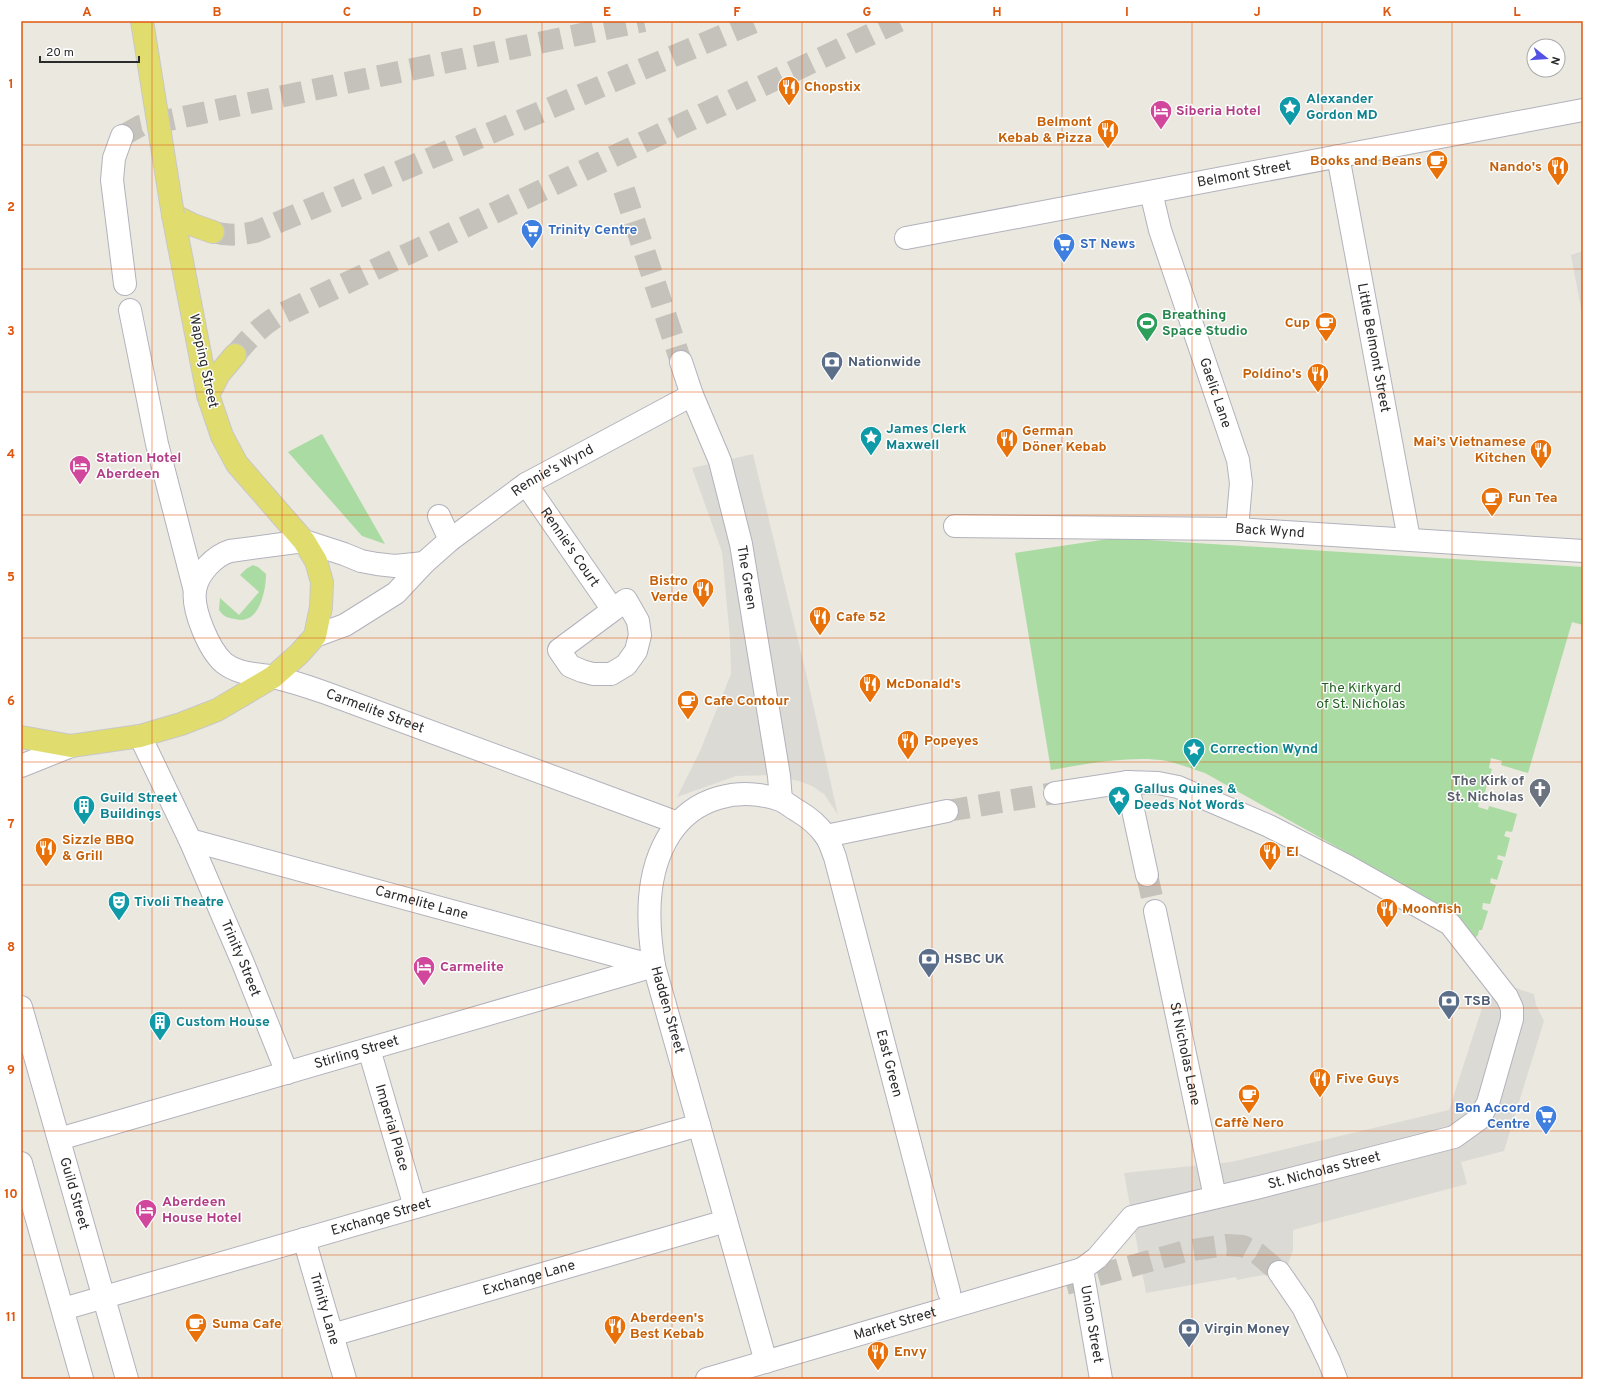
<svg xmlns="http://www.w3.org/2000/svg" width="1604" height="1400" viewBox="0 0 1604 1400" font-family="Overpass,sans-serif">
<rect width="100%" height="100%" fill="#ebe8df"/>
<g fill="#a9dba2">
<path d="M322,434L385,544L362,536L288,452Z"/>
<path d="M1115,538L1583,567V625L1572,622L1528,773L1501,765L1502,761L1491,758L1489,768L1492,769L1483,798H1480L1478,807L1488,810L1489,806L1517,814L1512,832L1506,831L1504,836L1510,838L1505,857L1498,855L1497,859L1503,861L1497,880L1491,878L1490,883L1496,885L1490,904L1483,903L1482,909L1488,911L1482,930H1479L1478,935L1475,938L1447,909L1205,773C1192,769 1180,764 1167,761C1130,755 1087,764 1051,770L1015,553Z"/>
<path d="M253,565L258,567L266,574C266,591 259,626 235,619C227,618 223,616 219,610L220,598L239,615L259,592L240,575L246,569Z"/>
</g>
<g fill="#dcdad5">
<path d="M1583,251V319L1571,255Z"/>
<path d="M753,454L806,673L838,815L824,794L812,786L799,781L771,775L736,776L677,797L700,751L731,674L730,639L722,552L692,468Z"/>
<path d="M1509,986L1534,994L1536,1005L1544,1021L1504,1151L1461,1162L1467,1184L1293,1230V1250L1286,1270L1296,1274L1295,1275L1279,1272L1237,1280L1236,1277L1146,1293L1124,1173L1231,1162L1449,1110L1483,1005Z"/>
</g>
<g fill="none" stroke-linecap="round" stroke-linejoin="round">
<g stroke="#c5c2bb" stroke-width="22" stroke-dasharray="22 11" stroke-linecap="butt">
<path d="M122,136L140,126L644,21"/>
<path d="M624,190L681,362"/>
<path d="M947,811L1055,793"/>
<path d="M1147,875L1155,911"/>
<path d="M1066,1284L1186,1251L1227,1245L1243,1246L1258,1254L1279,1272"/>
</g>
<g stroke="#c5c2bb" stroke-width="22" stroke-dasharray="22 11" stroke-linecap="butt">
<path d="M213,232C228,236 240,235 255,232L757,21"/>
<path d="M235,355C248,339 261,326 279,315L899,21"/>
</g>
<g stroke="#b2b2bd" stroke-width="24">
<g id="minor">
<path d="M122,136L114,158L112,180L125,284"/>
<path id="s1" d="M1338,156L1409,539"/>
<path id="s2" d="M1151,192L1160,230L1238,460L1241,483L1237,529"/>
<path id="s3" d="M906,238L1583,110"/>
<path d="M130,310L157,444L195,591"/>
<path id="s4" d="M681,362L692,395L720,461L741,544L779,776L781,800"/>
<path id="s5" d="M526,484L613,610L626,600L638,621L640,635L636,651L626,665L611,674H593L582,671L570,666L559,650L613,610"/>
<path d="M439,516L450,540"/>
<path id="s6" d="M955,526L1237,529L1583,551"/>
<path id="s7" d="M424,563L395,566L377,564L361,561L344,554L304,541L230,551C214,556 198,573 195,590C192,610 209,650 224,663C239,675 256,673 273,677C291,681 309,687 326,693L678,823"/>
<path id="s8" d="M315,636L345,625L396,593L424,563L450,540L526,484L692,395"/>
<path id="s9" d="M140,736L190,840L243,963L287,1073"/>
<path d="M21,766L71,746"/>
<path d="M1127,782L1147,875"/>
<path d="M826,836L947,811"/>
<path id="s10" d="M190,840L654,966"/>
<path id="s11" d="M1155,911L1215,1197"/>
<path id="s12" d="M21,1007L127,1379"/>
<path id="s13" d="M369,1049L415,1207"/>
<path id="s14" d="M59,1139L654,966"/>
<path d="M21,1163L82,1379"/>
<path id="s15" d="M304,1239L345,1379"/>
<path id="s16" d="M1082,1269L1101,1379"/>
<path d="M1279,1272L1303,1307L1329,1361L1336,1379"/>
<path id="s17" d="M63,1309L699,1125"/>
<path id="s18" d="M332,1335L726,1221"/>
<path id="s19" d="M766,1362L654,966C647,922 645,873 670,834C694,797 739,786 780,800C786,802 792,808 798,811C808,817 818,825 825,835C830,841 832,850 835,857L949,1292"/>
<path id="s20" d="M707,1379L1082,1269L1097,1258L1132,1217L1260,1187L1454,1137L1479,1119L1488,1103L1512,1019V1008L1507,997L1450,924L1347,866L1269,826L1178,787L1158,783L1127,782L1055,793"/>
</g>
</g>
<g stroke="#c8c8c8" stroke-width="24">
<g id="major">
<path d="M173,215L193,225L213,232"/>
<path d="M208,395L219,374L235,355"/>
<path d="M21,737L71,746L140,736L181,724L217,710L273,677L299,654L315,636L321,607L322,582L316,561L304,541L237,464L222,436L208,395L173,215"/>
</g>
</g>
<use href="#minor" stroke="#fff" stroke-width="22"/>
<use href="#major" stroke="#e0dd6e" stroke-width="22"/>
<g stroke="#c8c8c8" stroke-width="24" stroke-linecap="butt">
<path id="major-bridge" d="M142,21L173,215"/>
</g>
<use href="#major-bridge" stroke="#e0dd6e" stroke-width="22"/>
</g>
<path fill="none" stroke="#df570e" stroke-width="1" stroke-opacity="0.55" d="M152,21V1379M282,21V1379M412,21V1379M542,21V1379M672,21V1379M802,21V1379M932,21V1379M1062,21V1379M1192,21V1379M1322,21V1379M1452,21V1379M21,145H1583M21,269H1583M21,392H1583M21,515H1583M21,638H1583M21,762H1583M21,885H1583M21,1008H1583M21,1131H1583M21,1255H1583"/>
<defs>
<g id="restaurant-pin" transform="scale(1.15)"><path d="M0 17L-7.5 6A9.5 9.5 0 1 1 7.5 6Z" fill="#e8710a" stroke="#fff"/><path d="M-5-6h1v4h1v-4h1v4h1v-4h1v5L-1.5 .5V6h-2V.5L-5-1ZM5-6V6H3V1.5H1.5Q1.5-4 5-6Z" fill="#fff"/></g>
<g id="sight-pin" transform="scale(1.15)"><path d="M0 17L-7.5 6A9.5 9.5 0 1 1 7.5 6Z" fill="#0f9aa8" stroke="#fff"/><path d="M0-6L1.8-2.2L6-1.7L2.9 1.2L3.7 5.4L0 3.3L-3.7 5.4L-2.9 1.2L-6-1.7L-1.8-2.2Z" fill="#fff"/></g>
<g id="hotel-pin" transform="scale(1.15)"><path d="M0 17L-7.5 6A9.5 9.5 0 1 1 7.5 6Z" fill="#d1479c" stroke="#fff"/><path d="M-6-4.5h1.5V1H6V5H4.5V3h-9V5H-6ZM-4 0a1.8 1.8 0 1 1 3.6 0ZM.5 0V-2.5h3Q6-2.5 6 0Z" fill="#fff"/></g>
<g id="cafe-pin" transform="scale(1.15)"><path d="M0 17L-7.5 6A9.5 9.5 0 1 1 7.5 6Z" fill="#e8710a" stroke="#fff"/><path d="M-5.5-4.5H6V0H3Q3 3.5 0 3.5H-2.5Q-5.5 3.5-5.5 0ZM3-3.2v2h1.7v-2ZM-6 4.5H4V6H-6Z" fill="#fff"/></g>
<g id="supermarket-pin" transform="scale(1.15)"><path d="M0 17L-7.5 6A9.5 9.5 0 1 1 7.5 6Z" fill="#3f7fe0" stroke="#fff"/><path d="M-6-5.5h2.5l.6 2H6L4.5 2H-2.5L-4.4-4H-6ZM-1.5 3.2a1.3 1.3 0 1 0 .1 0ZM3 3.2a1.3 1.3 0 1 0 .1 0Z" fill="#fff"/></g>
<g id="stadium-pin" transform="scale(1.15)"><path d="M0 17L-7.5 6A9.5 9.5 0 1 1 7.5 6Z" fill="#2e9e5b" stroke="#fff"/><path d="M0-5a6.5 5 0 1 0 0 10a6.5 5 0 1 0 0-10ZM-3.5-1.8h7v3.6h-7Z" fill="#fff"/></g>
<g id="bank-pin" transform="scale(1.15)"><path d="M0 17L-7.5 6A9.5 9.5 0 1 1 7.5 6Z" fill="#5c6f8a" stroke="#fff"/><path d="M-6-4H6V4H-6ZM0-2.3a2.3 2.3 0 1 0 0 4.6a2.3 2.3 0 1 0 0-4.6Z" fill="#fff"/></g>
<g id="church-pin" transform="scale(1.15)"><path d="M0 17L-7.5 6A9.5 9.5 0 1 1 7.5 6Z" fill="#6b7280" stroke="#fff"/><path d="M-1.2-6h2.4v3.5h3.3v2.4h-3.3V6h-2.4V-.1h-3.3v-2.4h3.3Z" fill="#fff"/></g>
<g id="building-pin" transform="scale(1.15)"><path d="M0 17L-7.5 6A9.5 9.5 0 1 1 7.5 6Z" fill="#0f9aa8" stroke="#fff"/><path d="M-4-6H4V6H1V3H-1V6H-4ZM-2.5-4.3h1.7v1.8h-1.7ZM.8-4.3h1.7v1.8H.8ZM-2.5-1h1.7V.8h-1.7ZM.8-1h1.7V.8H.8Z" fill="#fff"/></g>
<g id="theatre-pin" transform="scale(1.15)"><path d="M0 17L-7.5 6A9.5 9.5 0 1 1 7.5 6Z" fill="#0f9aa8" stroke="#fff"/><path d="M-5-5.5Q0-4 5-5.5V0Q5 5 0 6Q-5 5-5 0ZM-3.3-2.5H-1v1.5H-3.3ZM1-2.5H3.3v1.5H1ZM-2.8 1Q0 5.5 2.8 1Z" fill="#fff"/></g>
</defs>
<g fill-rule="evenodd">
<use href="#restaurant-pin" x="789" y="87"/>
<use href="#sight-pin" x="1290" y="107"/>
<use href="#hotel-pin" x="1161" y="111"/>
<use href="#restaurant-pin" x="1108" y="130"/>
<use href="#cafe-pin" x="1437" y="161"/>
<use href="#restaurant-pin" x="1558" y="167"/>
<use href="#supermarket-pin" x="532" y="230"/>
<use href="#supermarket-pin" x="1064" y="244"/>
<use href="#stadium-pin" x="1147" y="323"/>
<use href="#cafe-pin" x="1326" y="323"/>
<use href="#bank-pin" x="832" y="362"/>
<use href="#restaurant-pin" x="1318" y="374"/>
<use href="#sight-pin" x="871" y="437"/>
<use href="#restaurant-pin" x="1007" y="439"/>
<use href="#restaurant-pin" x="1541" y="450"/>
<use href="#hotel-pin" x="80" y="466"/>
<use href="#cafe-pin" x="1492" y="498"/>
<use href="#restaurant-pin" x="703" y="589"/>
<use href="#restaurant-pin" x="820" y="617"/>
<use href="#restaurant-pin" x="870" y="684"/>
<use href="#cafe-pin" x="688" y="701"/>
<use href="#restaurant-pin" x="908" y="741"/>
<use href="#sight-pin" x="1194" y="749"/>
<use href="#church-pin" x="1540" y="789"/>
<use href="#sight-pin" x="1119" y="797"/>
<use href="#building-pin" x="84" y="806"/>
<use href="#restaurant-pin" x="46" y="848"/>
<use href="#restaurant-pin" x="1270" y="852"/>
<use href="#theatre-pin" x="119" y="902"/>
<use href="#restaurant-pin" x="1387" y="909"/>
<use href="#bank-pin" x="929" y="959"/>
<use href="#hotel-pin" x="424" y="967"/>
<use href="#bank-pin" x="1449" y="1001"/>
<use href="#building-pin" x="160" y="1022"/>
<use href="#restaurant-pin" x="1320" y="1079"/>
<use href="#cafe-pin" x="1249" y="1095"/>
<use href="#supermarket-pin" x="1546" y="1116"/>
<use href="#hotel-pin" x="146" y="1210"/>
<use href="#cafe-pin" x="196" y="1324"/>
<use href="#restaurant-pin" x="615" y="1326"/>
<use href="#bank-pin" x="1189" y="1329"/>
<use href="#restaurant-pin" x="878" y="1352"/>
</g>
<g text-anchor="middle" dominant-baseline="central" stroke-width="3" stroke-linejoin="round" paint-order="stroke">
<g font-size="14" font-weight="bold" fill="#c56008" stroke="#fff" text-anchor="start">
<text x="804" y="87">Chopstix</text>
<text x="1092" y="122" text-anchor="end">Belmont<tspan x="1092" dy="16">Kebab &amp; Pizza</tspan></text>
<text x="1422" y="161" text-anchor="end">Books and Beans</text>
<text x="1542" y="167" text-anchor="end">Nando's</text>
<text x="1310" y="323" text-anchor="end">Cup</text>
<text x="1302" y="374" text-anchor="end">Poldino's</text>
<text x="1022" y="431">German<tspan x="1022" dy="16">Döner Kebab</tspan></text>
<text x="1526" y="442" text-anchor="end">Mai’s Vietnamese<tspan x="1526" dy="16">Kitchen</tspan></text>
<text x="1508" y="498">Fun Tea</text>
<text x="688" y="581" text-anchor="end">Bistro<tspan x="688" dy="16">Verde</tspan></text>
<text x="836" y="617">Cafe 52</text>
<text x="886" y="684">McDonald's</text>
<text x="704" y="701">Cafe Contour</text>
<text x="924" y="741">Popeyes</text>
<text x="62" y="840">Sizzle BBQ<tspan x="62" dy="16">&amp; Grill</tspan></text>
<text x="1286" y="852">El</text>
<text x="1402" y="909">Moonfish</text>
<text x="1336" y="1079">Five Guys</text>
<text x="1249" y="1123" text-anchor="middle">Caffè Nero</text>
<text x="630" y="1318">Aberdeen's<tspan x="630" dy="16">Best Kebab</tspan></text>
<text x="212" y="1324">Suma Cafe</text>
<text x="894" y="1352">Envy</text>
</g>
<g font-size="14" font-weight="bold" fill="#0d838f" stroke="#fff" text-anchor="start">
<text x="1306" y="99">Alexander<tspan x="1306" dy="16">Gordon MD</tspan></text>
<text x="886" y="429">James Clerk<tspan x="886" dy="16">Maxwell</tspan></text>
<text x="1210" y="749">Correction Wynd</text>
<text x="1134" y="789">Gallus Quines &amp;<tspan x="1134" dy="16">Deeds Not Words</tspan></text>
<text x="100" y="798">Guild Street<tspan x="100" dy="16">Buildings</tspan></text>
<text x="134" y="902">Tivoli Theatre</text>
<text x="176" y="1022">Custom House</text>
</g>
<g font-size="14" font-weight="bold" fill="#b23c85" stroke="#fff" text-anchor="start">
<text x="1176" y="111">Siberia Hotel</text>
<text x="96" y="458">Station Hotel<tspan x="96" dy="16">Aberdeen</tspan></text>
<text x="440" y="967">Carmelite</text>
<text x="162" y="1202">Aberdeen<tspan x="162" dy="16">House Hotel</tspan></text>
</g>
<g font-size="14" fill="#2b2b2b" stroke="#fff">
<text stroke="none"><textPath href="#s3" startOffset="344">Belmont Street</textPath></text>
<text stroke="none"><textPath href="#s1" startOffset="195">Little Belmont Street</textPath></text>
<text transform="translate(203 361) rotate(78)">Wapping Street</text>
<text stroke="none"><textPath href="#s2" startOffset="211">Gaelic Lane</textPath></text>
<text stroke="none"><textPath href="#s8" startOffset="292">Rennie's Wynd</textPath></text>
<text stroke="none"><textPath href="#s6" startOffset="315">Back Wynd</textPath></text>
<text stroke="none"><textPath href="#s5" startOffset="77">Rennie's Court</textPath></text>
<text stroke="none"><textPath href="#s4" startOffset="226">The Green</textPath></text>
<text stroke="none"><textPath href="#s7" startOffset="493">Carmelite Street</textPath></text>
<text stroke="none"><textPath href="#s10" startOffset="240">Carmelite Lane</textPath></text>
<text stroke="none"><textPath href="#s9" startOffset="244">Trinity Street</textPath></text>
<text transform="translate(667 1010) rotate(74)">Hadden Street</text>
<text stroke="none"><textPath href="#s14" startOffset="310">Stirling Street</textPath></text>
<text stroke="none"><textPath href="#s11" startOffset="146">St Nicholas Lane</textPath></text>
<text stroke="none"><textPath href="#s19" startOffset="967">East Green</textPath></text>
<text stroke="none"><textPath href="#s13" startOffset="82">Imperial Place</textPath></text>
<text stroke="none"><textPath href="#s20" startOffset="661">St. Nicholas Street</textPath></text>
<text stroke="none"><textPath href="#s12" startOffset="194">Guild Street</textPath></text>
<text stroke="none"><textPath href="#s17" startOffset="331">Exchange Street</textPath></text>
<text stroke="none"><textPath href="#s18" startOffset="205">Exchange Lane</textPath></text>
<text stroke="none"><textPath href="#s15" startOffset="73">Trinity Lane</textPath></text>
<text stroke="none"><textPath href="#s20" startOffset="196">Market Street</textPath></text>
<text stroke="none"><textPath href="#s16" startOffset="56">Union Street</textPath></text>
</g>
<g font-size="14" font-weight="bold" fill="#366cbe" stroke="#fff" text-anchor="start">
<text x="548" y="230">Trinity Centre</text>
<text x="1080" y="244">ST News</text>
<text x="1530" y="1108" text-anchor="end">Bon Accord<tspan x="1530" dy="16">Centre</tspan></text>
</g>
<g font-size="14" font-weight="bold" fill="#27864d" stroke="#fff" text-anchor="start">
<text x="1162" y="315">Breathing<tspan x="1162" dy="16">Space Studio</tspan></text>
</g>
<g font-size="14" font-weight="bold" fill="#4e5e75" stroke="#fff" text-anchor="start">
<text x="848" y="362">Nationwide</text>
<text x="944" y="959">HSBC UK</text>
<text x="1464" y="1001">TSB</text>
<text x="1204" y="1329">Virgin Money</text>
</g>
<g font-size="14" fill="#236023" stroke="#fff">
<text x="1361" y="688">The Kirkyard<tspan x="1361" dy="16">of St. Nicholas</tspan></text>
</g>
<g font-size="14" font-weight="bold" fill="#5b616d" stroke="#fff" text-anchor="end">
<text x="1524" y="781">The Kirk of<tspan x="1524" dy="16">St. Nicholas</tspan></text>
</g>
</g>
<rect width="1604" height="1400" fill="none" stroke="#ffffff" stroke-width="44"/>
<g transform="translate(1546 58) rotate(107)"><circle r="19" fill="#ffffff" stroke="#aaaaaa"/>
<path d="M0-3L7 15L0 10L-7 15Z" fill="#5452e5"/>
<text y="-6" font-size="11" font-weight="bold" text-anchor="middle" fill="#2b2b2b">N</text>
</g>
<path d="M40 56v6h99v-6" fill="none" stroke="#2b2b2b" stroke-width="2"/>
<text x="46" y="56" font-size="12" fill="#2b2b2b" stroke="#ffffff" stroke-width="3" paint-order="stroke">20 m</text>
<rect x="22" y="22" width="1560" height="1356" fill="none" stroke="#df570e" stroke-width="1.5"/>
<g font-size="13" text-anchor="middle" font-weight="bold" fill="#df570e">
<text x="87" y="16">A</text>
<text x="217" y="16">B</text>
<text x="347" y="16">C</text>
<text x="477" y="16">D</text>
<text x="607" y="16">E</text>
<text x="737" y="16">F</text>
<text x="867" y="16">G</text>
<text x="997" y="16">H</text>
<text x="1127" y="16">I</text>
<text x="1257" y="16">J</text>
<text x="1387" y="16">K</text>
<text x="1517" y="16">L</text>
<text x="11" y="88">1</text>
<text x="11" y="211">2</text>
<text x="11" y="335">3</text>
<text x="11" y="458">4</text>
<text x="11" y="581">5</text>
<text x="11" y="705">6</text>
<text x="11" y="828">7</text>
<text x="11" y="951">8</text>
<text x="11" y="1074">9</text>
<text x="11" y="1198">10</text>
<text x="11" y="1321">11</text>
</g>
</svg>
